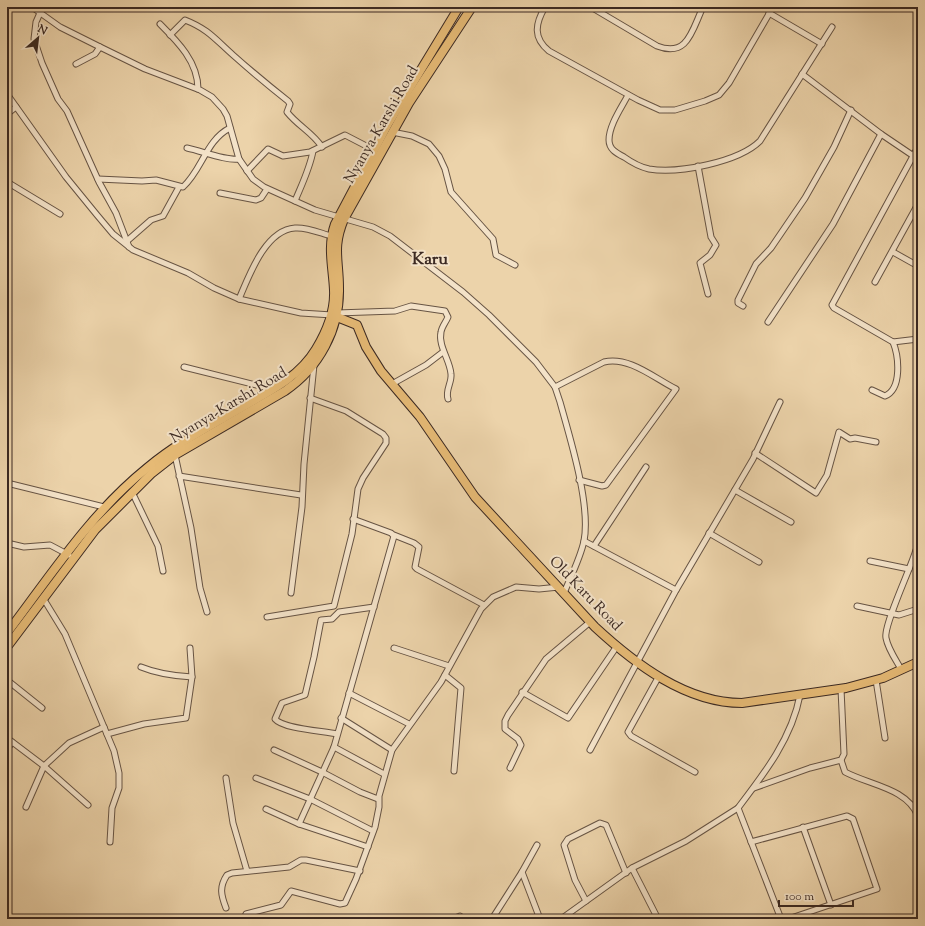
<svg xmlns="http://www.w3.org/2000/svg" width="925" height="926" viewBox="0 0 925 926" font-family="'Sorts Mill Goudy',serif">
<rect width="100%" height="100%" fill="#ecd3aa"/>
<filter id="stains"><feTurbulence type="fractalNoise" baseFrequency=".005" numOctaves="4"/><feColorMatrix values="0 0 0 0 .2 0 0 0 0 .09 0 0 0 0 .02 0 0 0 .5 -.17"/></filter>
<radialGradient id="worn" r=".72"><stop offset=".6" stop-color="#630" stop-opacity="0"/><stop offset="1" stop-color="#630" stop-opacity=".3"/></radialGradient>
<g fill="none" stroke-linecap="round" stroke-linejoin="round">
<g stroke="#675444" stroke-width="7">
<g id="minor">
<path d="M32,7L60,27L100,47L145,69L200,90L212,97L223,109L227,116L239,159L253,179L264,187L315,210L373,227L390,236L463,292L489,315L536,362L555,387L560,402C570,438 591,505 584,541C580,559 571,576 564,593"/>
<path d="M545,7C535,24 533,38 549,51L638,100L660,110H675L705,101L719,95L729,83L773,7"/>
<path d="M591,7L657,46C688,58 692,30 703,7"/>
<path d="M40,13L36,22L34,39L42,63L58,99L67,111L99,182L116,213L129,247"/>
<path d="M769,13L822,44"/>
<path d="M160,24C178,42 198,62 198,89"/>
<path d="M170,35L185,20C208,29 215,39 233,55C251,71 269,86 288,101L290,104L287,112C298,126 312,132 322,147"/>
<path d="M76,64L95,54L100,47"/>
<path d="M802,74L881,134L918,159"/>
<path d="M7,94L66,177L97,215L113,234L133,250L188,273L214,288L239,299L301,313L332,315"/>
<path d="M628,95C622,107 609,125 609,140C609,149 616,153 624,157C631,162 640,167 649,169C678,174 739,162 760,141L832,27"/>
<path d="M7,114L16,107"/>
<path d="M392,132L412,136L429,144L439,156L445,169L451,192L493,239L496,255L515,265"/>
<path d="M187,148C202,151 226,161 239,159"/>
<path d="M698,166L711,237L716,245L710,255L700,263L708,294"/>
<path d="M247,171L268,149L283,156L310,152L345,135L374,150"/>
<path d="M98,179L142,181L156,180L183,187C202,170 206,140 230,128"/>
<path d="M7,182L60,214"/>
<path d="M220,193L256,200L261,198L267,189"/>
<path d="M295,201C302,184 310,168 313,151"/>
<path d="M127,241L151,220L163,216L179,187"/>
<path d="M893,252L918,266"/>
<path d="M875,282L918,204"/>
<path d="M239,299C249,276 265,230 295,228C307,227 320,233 331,236"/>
<path d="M743,306L738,303V300L756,264L771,248L805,198L834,147L851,110"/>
<path d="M337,313L395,311L411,306L445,311L448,317C446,322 442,326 441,332C438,346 450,360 451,374C452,383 445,390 448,399"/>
<path d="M768,322L833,224L881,134"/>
<path d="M893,342L918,339"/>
<path d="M184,367L272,389"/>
<path d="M392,384L426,365L443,352"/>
<path d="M555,387L604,362C629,356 654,378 676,389L606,485L602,486L579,480"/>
<path d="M872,390L885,396C902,389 899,357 893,342L834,308L832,305L918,147"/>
<path d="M755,453L816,493L827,475L839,432L850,439L855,438L876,442"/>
<path d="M175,455L191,528L200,588L207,612"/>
<path d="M179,476L301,495"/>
<path d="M7,483L104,507"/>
<path d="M735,490L791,522"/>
<path d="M132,492L158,546L163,571"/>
<path d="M709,533L759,562"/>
<path d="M394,535L414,543L419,547L415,567L417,569L484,605"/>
<path d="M584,541L676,590"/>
<path d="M7,543L24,547L50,545L69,555"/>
<path d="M594,546L646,467"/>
<path d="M870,561L909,569"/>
<path d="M291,593L302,507L304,464L314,365"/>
<path d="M43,598L65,634L114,751L119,773V788L112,808L110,842"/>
<path d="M857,606L899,615L918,609"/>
<path d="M267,617L334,606L352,534L358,489L363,478L386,443V438L383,434L346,411L310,398"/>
<path d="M394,648L449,666"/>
<path d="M141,667C158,674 174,676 192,677"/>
<path d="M901,669C896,660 888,649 886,638C883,626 911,568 916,550"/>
<path d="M445,675L461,688L454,771"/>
<path d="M659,676L628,732L631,736L695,772"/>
<path d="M7,680L42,708"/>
<path d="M876,680L885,738"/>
<path d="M522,692L568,718L617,646"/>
<path d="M349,693L409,724"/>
<path d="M341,718L392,750"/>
<path d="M107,734L144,724L186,718L192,677L190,648"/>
<path d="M337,734C324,731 283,729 275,719L282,703L305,695L314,657L321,620L332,619L339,612L374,607"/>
<path d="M7,738L44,766L88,805"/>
<path d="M334,747L384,774"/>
<path d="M7,750L12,742"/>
<path d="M274,750L322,772L360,792L378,799"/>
<path d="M590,750L675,592L753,459L780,402"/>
<path d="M841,760L845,772C869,785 907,788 918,816"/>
<path d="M510,768L521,745L518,739L505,729V721L508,715L546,659L590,622"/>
<path d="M226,778L233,823L247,871"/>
<path d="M256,778L310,799L373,831"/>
<path d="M754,788L810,768L841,760L844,754L841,689"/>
<path d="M26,807L44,766L69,743L104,727"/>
<path d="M266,809L299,824L368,847"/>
<path d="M299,824L334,747L394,536L391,533L353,519"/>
<path d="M803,827L831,905"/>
<path d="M751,842L847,816L853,819L877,889L788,919"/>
<path d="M537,845L522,872L540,919"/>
<path d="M632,868L658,919"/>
<path d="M918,872V901"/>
<path d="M586,901L575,880L564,845L568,839L600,823L606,825L626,873"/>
<path d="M226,908C221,895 219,887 227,875L232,873L289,867L301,860H306L360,871"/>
<path d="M244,919L246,914L281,905L291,891L340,904L345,903L356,879L375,827L379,807V796L392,750L441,682L481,609L493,597L516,587L539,589L559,587"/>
<path d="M453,919L460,916L464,919"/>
<path d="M492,919L522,872"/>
<path d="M561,919L632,868L686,841L738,808"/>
<path d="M781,919L738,808C764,774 792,738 800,695"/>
</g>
</g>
<g stroke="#3b2922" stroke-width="10">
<g id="primary">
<path d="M332,315L357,325L366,347L381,371L420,417L475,497L595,627C635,664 686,703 742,703L846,688L883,678L918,662"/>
<path d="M7,633C51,575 90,514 147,468C179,441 216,423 251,402C276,388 301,374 316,349C327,331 335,311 334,290C333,267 327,247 335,224L388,124L459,7"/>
<path d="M7,647L95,530L152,473L175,455L285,391C319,368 340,329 339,288C339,259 332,248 344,219L409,103L472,7"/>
</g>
</g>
<use href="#minor" stroke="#f3e2c8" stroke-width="5"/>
<use href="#primary" stroke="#e6ba75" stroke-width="8"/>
</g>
<g text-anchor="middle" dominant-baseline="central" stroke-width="4" stroke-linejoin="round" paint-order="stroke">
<g font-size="15" fill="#3b2922" stroke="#f3e2c8">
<text transform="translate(382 125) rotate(-60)">Nyanya-Karshi Road</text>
<text transform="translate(229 406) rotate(-31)">Nyanya-Karshi Road</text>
<text transform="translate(585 594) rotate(46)">Old Karu Road</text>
</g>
<g font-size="17" font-weight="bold" fill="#3b2922" stroke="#f3e2c8">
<text x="430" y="260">Karu</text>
</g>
</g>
<rect width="925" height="926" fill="none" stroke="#ecd3aa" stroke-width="24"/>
<rect x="8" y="8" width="909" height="910" fill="none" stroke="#3b2922" stroke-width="2"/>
<rect x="12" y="12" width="901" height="902" fill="none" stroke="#3b2922"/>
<g transform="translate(38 38) rotate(28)" stroke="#f3e2c8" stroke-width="3" paint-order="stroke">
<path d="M0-3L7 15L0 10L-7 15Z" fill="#3b2922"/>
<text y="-6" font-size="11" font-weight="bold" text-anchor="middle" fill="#3b2922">N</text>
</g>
<path d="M779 900v6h74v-6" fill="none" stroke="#3b2922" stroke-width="2"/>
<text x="785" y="900" font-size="12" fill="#3b2922" stroke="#f3e2c8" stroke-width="3" paint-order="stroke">100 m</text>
<rect width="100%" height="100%" filter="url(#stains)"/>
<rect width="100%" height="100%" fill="url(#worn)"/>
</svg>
